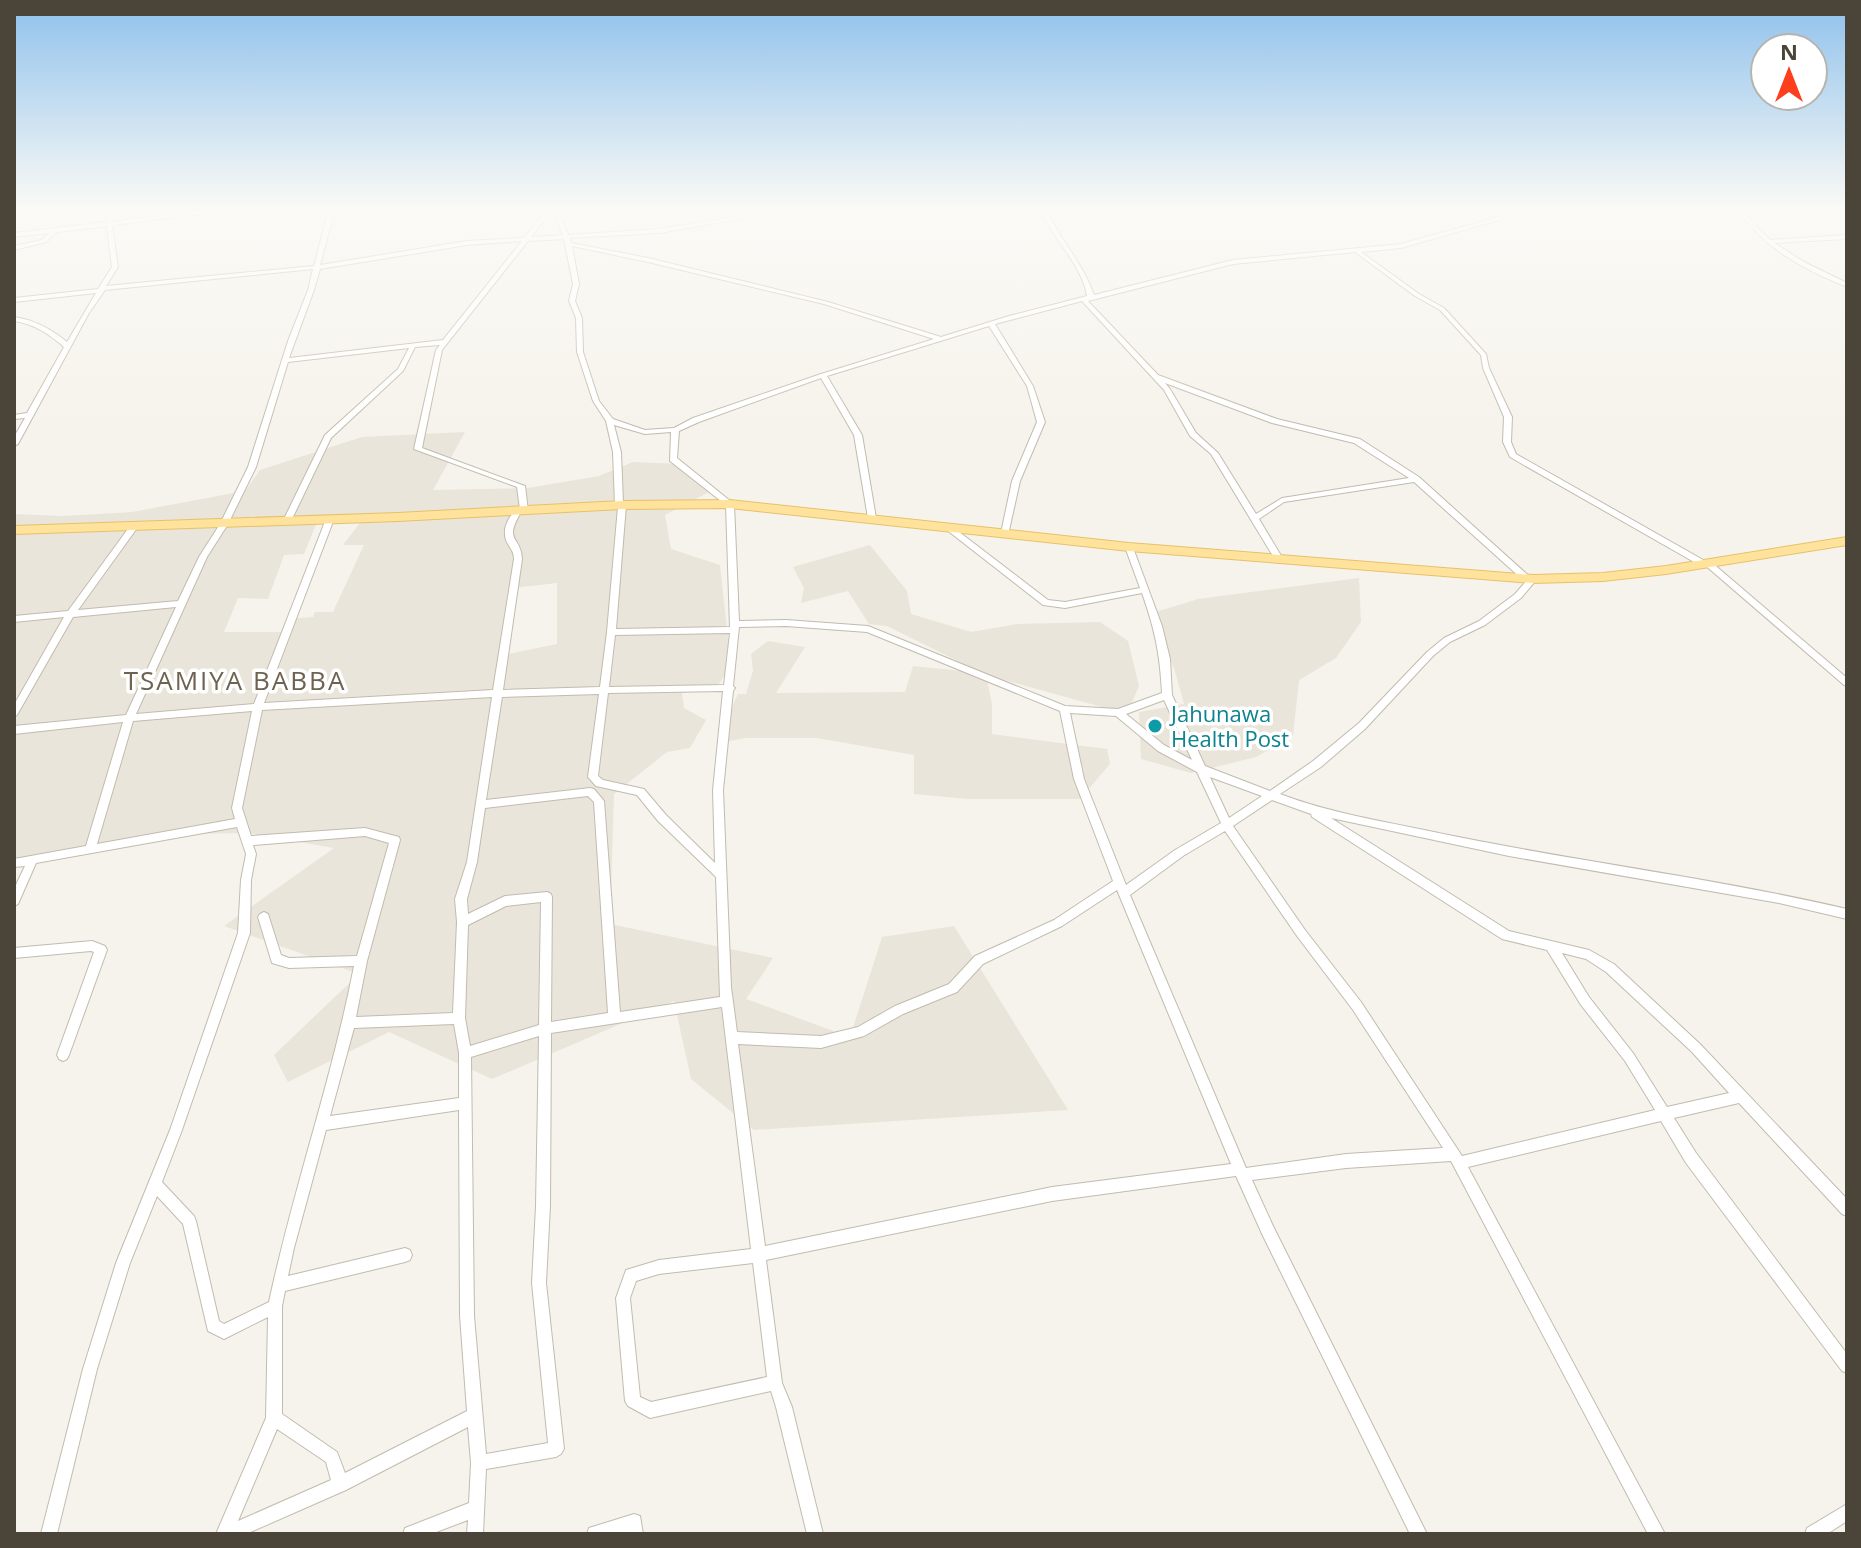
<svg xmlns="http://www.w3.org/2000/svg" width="1861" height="1548" viewBox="0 0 1861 1548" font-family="'Open Sans',sans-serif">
<rect width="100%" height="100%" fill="#f6f3ec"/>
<g fill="#eae5da" fill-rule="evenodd">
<path d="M465,432L433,490L528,488L599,476L633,462L681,464L713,490L665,515L671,549L720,565L731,665L715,690L682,693L684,708L706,720L690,748L667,752L614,794L610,924L773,958L746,999L850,1037L882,937L954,926L1068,1110L754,1130L691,1079L674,1001L492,1079L389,1032L288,1082L274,1055L359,974L224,926L334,848L246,833L189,834L14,865V514L63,516L132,512L245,491L260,470L362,437ZM363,519L343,545H364L333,612H315L313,617L287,619L284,632H224L238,598L268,599L284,555L304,554L317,522ZM557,583V644L498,656L513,588Z"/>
<path d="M870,545L907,591L911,614L971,632L1017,624L1100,622L1128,641L1139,686L1127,714L986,675L992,704V734L1107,749L1110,764L1080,799H968L914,794V755L817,738H746L724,742L728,716L738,694H746L753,671L751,654L768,641L805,647L776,693L905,692L913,666L982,673L887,626L869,624L848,591L801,603L804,588L793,567Z"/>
<path d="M1359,578L1361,622L1336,658L1299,680L1293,736L1256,757L1191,773L1141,759L1139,712L1184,704L1174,668L1149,614L1198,599Z"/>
</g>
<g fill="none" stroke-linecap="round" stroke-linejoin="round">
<g stroke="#c2bbae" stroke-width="2">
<g id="minor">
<path d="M110,209H116L112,222L201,210L231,209L228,211L112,225L118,267L106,286L314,266L329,209H335L320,265L467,241L524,238L547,209H558L568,235L659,229L783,209H796L659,233L570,238L571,243L648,258L828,302L941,337L1009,316L1087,296C1082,265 1053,239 1040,209H1046C1059,239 1083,263 1094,295L1233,260L1401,244L1528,209H1537L1401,248L1361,252L1419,294L1444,308L1486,354L1489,368L1512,417L1511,442L1516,454L1705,561H1710L1847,678V686L1844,685L1706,566H1701L1510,457L1503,442L1504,417L1483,368L1481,355L1440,310L1415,296L1355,252L1233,264L1088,301L1158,375L1277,419L1360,439L1419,477L1530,577L1533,576L1537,579L1521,598L1485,625L1450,642L1433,656L1365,729L1321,767L1280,794C1330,813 1382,821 1434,832C1571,861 1710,877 1847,909V919L1779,903L1509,856L1331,818L1509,931L1589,950L1614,964L1700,1044L1847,1199V1216L1842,1214L1739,1103L1674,1118L1696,1153L1847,1354V1373L1842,1371L1686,1163L1661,1121L1468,1167L1665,1534H1648L1451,1161L1346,1168L1252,1180L1273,1226L1427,1534H1410L1263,1236L1236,1176L1052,1201L766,1260L782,1383L792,1407L823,1534H807L776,1407L771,1391L650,1418L628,1406L625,1401L616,1298L626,1270L659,1260L751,1249L722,1007L551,1033L550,1206L546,1283L564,1449L561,1454L556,1457L486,1469L483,1534H467L468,1520L431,1534H403L405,1528L469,1503L471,1463L468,1427L346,1490L246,1534H216L266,1418L268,1317L224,1339L208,1331L183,1224L157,1196L130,1263L97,1369L57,1534H41L83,1369L116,1263L170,1130L238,933L241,880L246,854L237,827L36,863L18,904L14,906V889L25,866L14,867V859L86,846L123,722L14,734V726L126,715L176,607L73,617L17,715L14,717V705L64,617L14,622V616L68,611L133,522H136L140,524L78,610L178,601L199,557L220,524L248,467L288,341L308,290L313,269L105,290L89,313L18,444L14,446V437L25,418L14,419V415L27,413L64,347C49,334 34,324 14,321V317C35,320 51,329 67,342L96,293L14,302V298L98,289L112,267L107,226L57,232L46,242L14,250V246L42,240L50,233L14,237V233L106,222ZM552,209L563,235L531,237L552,210ZM564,239L573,284L569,301L576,318L577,352L593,401L606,421L613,452L615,505L618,507L607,632L600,687L503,690L522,559C521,535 503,543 521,512L524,513L528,511L525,486L422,448L442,350L528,241ZM522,241L443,340L289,358L314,290L320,269L467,245ZM572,246L648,262L824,304L934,339L821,374L693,418L674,428L645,430L613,419L599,401L583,352L582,318L575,301L579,284ZM1082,301L1164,390L1190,436L1211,454L1276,561L1279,562L1283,559L1259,519L1284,502L1414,482L1523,580H1527L1515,594L1479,621L1444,638L1427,652L1359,723L1313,761L1270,791L1205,766L1172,695L1170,659L1162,626L1132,545L1129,544L1125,547L1140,588L1065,602L1048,600L950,525H944L943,527L1043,605L1065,608L1142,593C1155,630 1160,654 1162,693L1118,709L1065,706L868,626L786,620L739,621L734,504L677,458L679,431L699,422L821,378L854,435L868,518L869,520H875L876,518L862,435L827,376L989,326L1027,386L1037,422L1012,481L1001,533L1005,536L1008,535L1020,481L1045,422L1033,386L995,324ZM440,345L436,350L414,449L517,487L520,509H517C509,516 502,528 506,540C509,548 514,550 514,559L493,690L264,703L334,519L330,517L326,519L254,704L136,714L207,557L228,524L256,467L288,362L409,348L398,369L325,435L283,521L287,523L291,521L331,438L403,371L415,347ZM1165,383L1272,423L1354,443L1409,478L1282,498L1256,514L1218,453L1196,433L1170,389ZM614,425L645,434L671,432L670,461L726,505L730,627L616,629L626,505L623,503L621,452ZM786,626L867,632L1060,711L1074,779L1113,881L1054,920L975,956L949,984L895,1006L858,1027L821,1036L737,1032L731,987L723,790L733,691L735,688L733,686L739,627ZM730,633L724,685L609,687L615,635ZM723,691L713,790L715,863L666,815L644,789L603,780L598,776L608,693ZM599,694L588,777L596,786L637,795L658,821L716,877L720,997L620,1012L604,801L594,789L590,788L486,800L502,697ZM492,697L467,862L455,899L457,922L453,1013L356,1017L367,961L400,840L399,837L365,828L251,836L242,808L262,710ZM1164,700L1192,760L1164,745L1126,714ZM252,711L232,808L235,819L97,844L133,721ZM1070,713L1116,716L1158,751L1197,772L1221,823L1175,850L1126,885L1084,779ZM1210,777L1262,796L1229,818ZM588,796L594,802L608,1013L551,1022L552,897L551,894L547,892L505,896L468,914L467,899L477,862L485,808ZM1272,800L1311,814L1312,817L1502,939L1547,950L1581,1005L1625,1061L1655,1110L1462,1156L1361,1002L1305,930L1233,826ZM1225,831L1297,936L1353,1010L1443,1148L1346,1154L1246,1168L1130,895L1183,856ZM365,836L389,843L357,956L289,958L281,955L268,914L264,912L260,914L258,917L272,963L289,968L354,966C332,1080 293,1189 269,1302L224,1324L219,1321L196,1221L194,1216L162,1182L182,1130L250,933L251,880L256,854L253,845ZM1117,890L1231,1164L1052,1187L765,1246L738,1044L821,1048L864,1036L903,1014L957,992L983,964L1062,926ZM541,902L539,1025L470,1046L465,1018L468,925L506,906ZM1562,953L1586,959L1606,972L1692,1052L1729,1093L1667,1107L1633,1053L1589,997ZM454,1024L459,1053V1098L330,1116L354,1028ZM539,1036L536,1206L532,1283L548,1443L486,1454L474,1316L471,1057ZM459,1110L460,1316L467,1411L345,1473L337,1452L282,1414V1306L285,1291L405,1262L410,1260L412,1255L410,1250L405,1248L288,1276L294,1248L326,1130ZM753,1263L767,1377L651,1402L640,1397L630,1298L636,1281L659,1274ZM277,1429L326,1462L331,1480L238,1521Z"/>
<path d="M1738,209H1744L1752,222L1770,240L1847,235V239L1774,243L1804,262L1847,283V287C1803,269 1764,249 1738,209Z"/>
<path d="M92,941L105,946L107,950L69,1055L67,1059L63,1061L59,1059L57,1055L94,952L91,951L14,958V948Z"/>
<path d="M1847,1504V1521L1827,1534H1805L1807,1528Z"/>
<path d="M634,1514L640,1516L643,1534H627V1532L621,1534H587L589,1528Z"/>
</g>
</g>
<g stroke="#e6c16a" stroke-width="2">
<path id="primary" d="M730,500L1129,543L1533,575L1603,573L1666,566L1847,537V545L1666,574L1603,581L1533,583L1129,551L730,508L622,509L398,521L14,534V526L398,513L622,501Z"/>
</g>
<use href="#minor" fill="#fff" fill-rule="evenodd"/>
<use href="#primary" fill="#ffe39c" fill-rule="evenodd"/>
</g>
<linearGradient id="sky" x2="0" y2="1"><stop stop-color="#8fc1ec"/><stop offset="0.49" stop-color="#fbfaf6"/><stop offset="1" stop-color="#fbfaf6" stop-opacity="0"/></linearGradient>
<rect width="1861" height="426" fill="url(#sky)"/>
<circle fill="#0f9aa8" stroke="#fff" stroke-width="3" cx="1155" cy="726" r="8"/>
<g text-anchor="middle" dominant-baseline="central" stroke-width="7" stroke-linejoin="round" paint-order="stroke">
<g font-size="22" fill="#0d838f" stroke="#fff" text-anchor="start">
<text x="1171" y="713">Jahunawa<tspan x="1171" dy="25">Health Post</tspan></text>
</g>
<g font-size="26" letter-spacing="2" fill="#6e6250" stroke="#fff">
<text x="235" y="680">TSAMIYA BABBA</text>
</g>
</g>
<rect width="1861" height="1548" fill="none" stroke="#4b4439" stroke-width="32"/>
<g transform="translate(1789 72)"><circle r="38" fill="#ffffff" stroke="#b7b4b0" stroke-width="2"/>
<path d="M0-6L14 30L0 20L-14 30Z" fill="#fc3f1d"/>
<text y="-12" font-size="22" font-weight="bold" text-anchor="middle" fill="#4b4439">N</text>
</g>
</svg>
